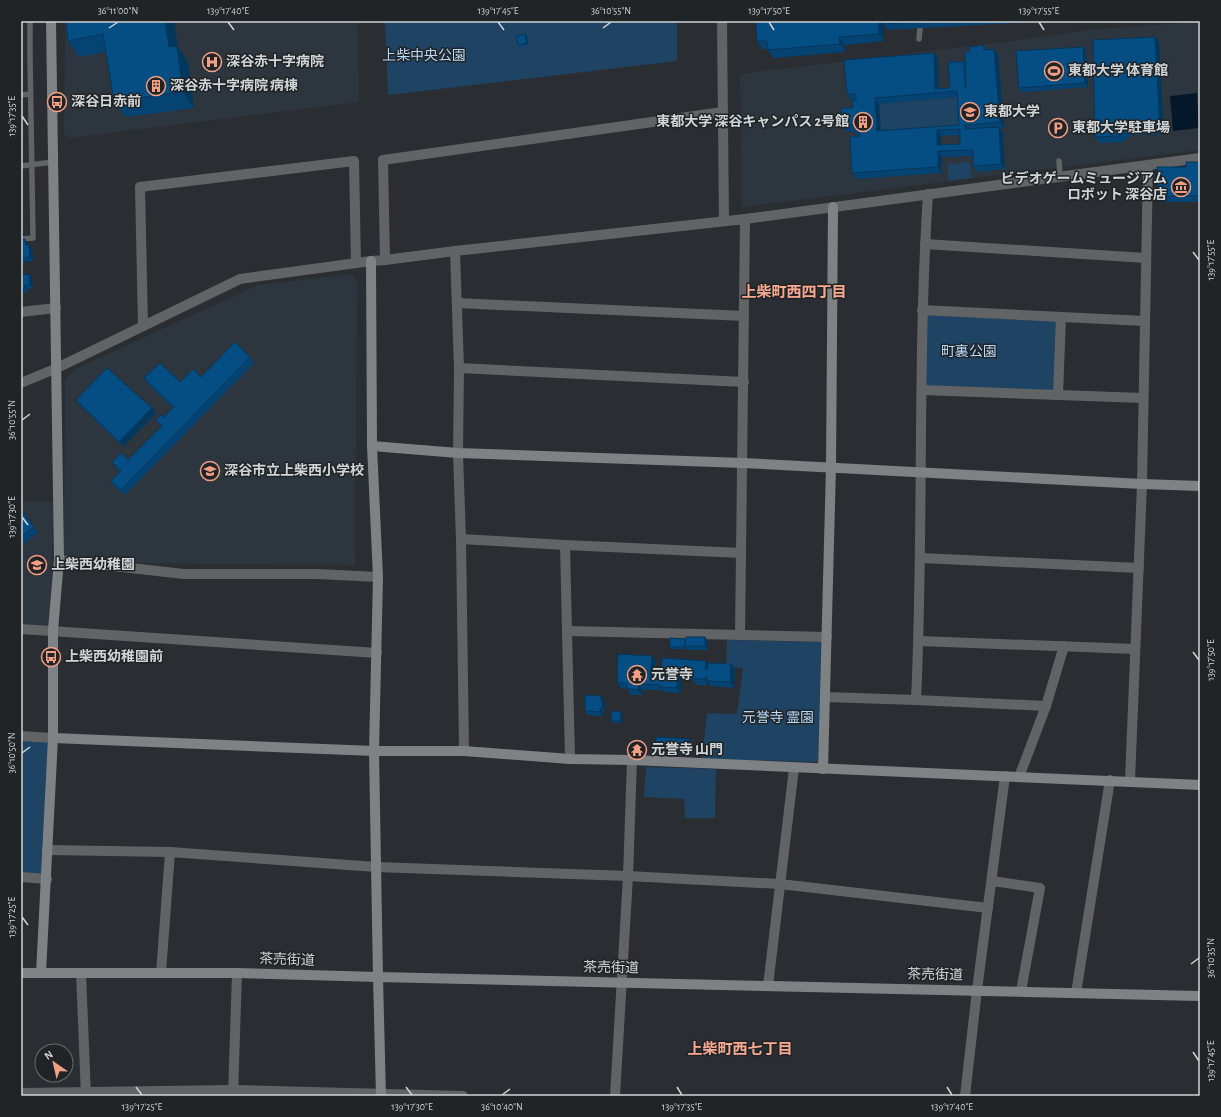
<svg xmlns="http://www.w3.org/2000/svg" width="1221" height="1117" viewBox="0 0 1221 1117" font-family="'Alegreya Sans','Noto Sans JP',sans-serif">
<rect width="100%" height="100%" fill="#2a2d31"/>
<g fill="#2d363e">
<path d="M65,21H358L359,102L69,138L64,134Z"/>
<path d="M1200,22V150L742,207L740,74L1012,41L1095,29Z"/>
<path d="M352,274L357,283L355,565L64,563L65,380L77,368L258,285Z"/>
<path d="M21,502H53L51,629L21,627Z"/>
</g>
<g fill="#1f4363">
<path d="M385,21H677V61L388,95Z"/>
<path d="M961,97L963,130L881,136L879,104Z"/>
<path d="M970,162L971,178L948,181V164Z"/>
<path d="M922,310L1061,317L1058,395L922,390Z"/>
<path d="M727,640L821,642L818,762L702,759L707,713L737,714L743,668L726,667Z"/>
<path d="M21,736L53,738L47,879L21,877Z"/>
<path d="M646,767L716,769L715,818H685L684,799L644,797Z"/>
</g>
<path fill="#05182a" d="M1197,93L1199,128L1173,131L1170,96Z"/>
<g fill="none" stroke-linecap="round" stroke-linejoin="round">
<g stroke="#616365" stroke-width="5.5">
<path d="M919,39L920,28"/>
<path d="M21,95L30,94"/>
<path d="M1059,161L1060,176"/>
<path d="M21,166L53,162"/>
<path d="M21,239L33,238L30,57V21"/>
</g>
<g stroke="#616365" stroke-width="10">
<path d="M722,21L724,221"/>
<path d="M925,244L1146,258"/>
<path d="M455,251L459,368L458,453L461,539L464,751"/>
<path d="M385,260L383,160L723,112"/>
<path d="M457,303L744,316"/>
<path d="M922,310L1145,321"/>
<path d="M21,312L56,308"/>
<path d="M143,326L140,187L354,161L356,263"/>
<path d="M459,368L744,382"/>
<path d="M21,383L57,368L240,279L371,261L385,260L455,251L745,219L1200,158"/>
<path d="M922,390L1143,398"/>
<path d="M1058,395L1061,317"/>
<path d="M461,539L565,545L741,553L745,219"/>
<path d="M565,545L570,759"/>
<path d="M921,558L1139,568"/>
<path d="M59,560L184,574H317L378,577"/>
<path d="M21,629L377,653"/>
<path d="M567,631L827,637"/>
<path d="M740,635L741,553"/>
<path d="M919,641L1135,649"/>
<path d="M825,697L916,700C924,532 917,362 928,194"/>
<path d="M916,700L1046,706"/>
<path d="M21,736L53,738"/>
<path d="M1019,777L1046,706L1064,646"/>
<path d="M1130,781L1142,484L1148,165"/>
<path d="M47,850L170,852L376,867L628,876L780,884L988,908"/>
<path d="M21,877L47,879"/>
<path d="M992,881L1040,888L1021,991"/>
<path d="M81,973L86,1096"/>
<path d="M161,973L170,852"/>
<path d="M768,986L794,768"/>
<path d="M1076,993L1110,780"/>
<path d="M21,1093L233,1090L463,1096"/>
<path d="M233,1096L237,973"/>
<path d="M615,1096L628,876L632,760"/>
<path d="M965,1096L977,990L1005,776"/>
</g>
<g stroke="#7f8285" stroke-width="10">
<path d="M371,261L372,446L378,577L374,751L378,977L381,1096"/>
<path d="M372,446L458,453L743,463L1142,484L1200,486"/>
<path d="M53,738L374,751H464L570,759L632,760L1200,785"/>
<path d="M823,769L831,467L833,207"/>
<path d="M21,973H237L378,977L1200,996"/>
<path d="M41,973L53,738V630L59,560L51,21"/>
</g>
</g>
<g fill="#044372" fill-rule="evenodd">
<path d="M66,21L178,47L188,62L194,108L126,117L114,101L106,52L79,57L68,41Z"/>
<path d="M756,21H1048L888,30L884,24V41L845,45V52L773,58L768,50V49H762L757,41Z"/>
<path d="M527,36L528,45L519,47L518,45Z"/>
<path d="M1155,37L1159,43L1164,134L1131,135L1123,142L1099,143L1095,137Z"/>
<path d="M983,45L986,49L998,54L1004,128H1000L1003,133L1005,169L977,172L973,166V156L942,157V173L856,179L852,173L858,136L855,133V131L847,132L843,126L853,108L856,100H851L847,94L934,53L938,59L939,88H950L965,64L970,51ZM957,97L959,125L881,130L879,104ZM960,135V144L941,145V136Z"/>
<path d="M1083,47L1086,51L1088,87L1022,92L1019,88Z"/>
<path d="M1200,162V202H1161L1157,196L1186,167Z"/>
<path d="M21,239L28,243V245H29L32,249L33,261L21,262Z"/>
<path d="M21,275L32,278L33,288L27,289L28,292L21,293Z"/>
<path d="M250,357L254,363L125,495L115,487L111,481L120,472L116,468L112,462L128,460L161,427L156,420L164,417L173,408L148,384L144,378L180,382L201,377Z"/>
<path d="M76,400L152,408L156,413L123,447L80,405Z"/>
<path d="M21,510L38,533L21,545Z"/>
<path d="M708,641V650H688L686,647V649H671L670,647Z"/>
<path d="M652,656L656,661L655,679H661L708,664H731L735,670L734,688L711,686L709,683L708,685H696L693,680L682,679L681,693L664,692L663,690H643L642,695H631L627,689L621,688L617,683Z"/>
<path d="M604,700V702L605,705V712H603V716L587,715L585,711Z"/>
<path d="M621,712L622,714V723H612L611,721Z"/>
<path d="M689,739L692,743L691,754L658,752L655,748Z"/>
<path d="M642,742L643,743V756H630L629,754Z"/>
</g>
<g fill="#04375c">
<path d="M165,21H174L178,47L188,62L194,108L183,92L169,47Z"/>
<path d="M879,21H884V41L879,34Z"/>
<path d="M525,34L527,36L528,45L527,43Z"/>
<path d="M839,37L845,45V52L840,44Z"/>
<path d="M1155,37L1159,43L1164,134L1160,129Z"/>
<path d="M1083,47L1086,51L1088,87L1085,83Z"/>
<path d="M994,49L998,54L1004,128L1000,122Z"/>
<path d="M934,53L938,59L939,93L935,89Z"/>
<path d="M964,62L968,67L969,92L965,87Z"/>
<path d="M875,98L879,104L881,136L877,131Z"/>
<path d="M999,127L1003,133L1005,169L1001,164Z"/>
<path d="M937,130L941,136V151L937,145Z"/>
<path d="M938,151L942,157V173L938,167Z"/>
<path d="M21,205L22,206V219L21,218Z"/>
<path d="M25,239L28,243L29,249L26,245Z"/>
<path d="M29,245L32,249L33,261L30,257Z"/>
<path d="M29,274L32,278L33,288L30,284Z"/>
<path d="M25,285L27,289L28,292L25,288Z"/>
<path d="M152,408L156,413L123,447L119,442Z"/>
<path d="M705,637L708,641V650L705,646Z"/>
<path d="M652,656L656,661L654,684L650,679Z"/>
<path d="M706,661L710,666L709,674L705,669Z"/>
<path d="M731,664L735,670L734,688L730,682Z"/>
<path d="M678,673L682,679L681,693L677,688Z"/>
<path d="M705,677L709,683L708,685L704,679Z"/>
<path d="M639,684L643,690L642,695L638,690Z"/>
<path d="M601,696L604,700V702L605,705V712L602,708L601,701Z"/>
<path d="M600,708L603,712V716L600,712Z"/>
<path d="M621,712L622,714V723L620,721Z"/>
<path d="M689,739L692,743L691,754L688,750Z"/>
<path d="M642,742L643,743V756L642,754Z"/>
</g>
<g fill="#054e84" stroke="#04375c" fill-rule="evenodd">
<path d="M66,21H165L169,47L177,46L183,92L114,101L103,34L68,41Z"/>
<path d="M756,21H879V34L839,37L840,44L768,50L767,41H757Z"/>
<path d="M883,21H940L884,24Z"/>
<path d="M525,34L527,43L518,45L516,36Z"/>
<path d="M1155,37L1160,129H1127L1119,136L1095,137L1093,40Z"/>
<path d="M983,45L984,50L994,49L1000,122L965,125V129L999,127L1001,164L973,166V150L938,151V167L852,173L850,137L860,136V132L855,133V125L843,126L841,108H853L852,100H856V94H847L844,60L934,53L935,89L950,88L948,62H964L965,87H966L965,52L970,51V47ZM957,91L959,125L877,131L875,98ZM960,129V144L937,145V130Z"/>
<path d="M1083,47L1085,83L1019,88L1016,51Z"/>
<path d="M1186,162H1200V196H1157V167H1186Z"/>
<path d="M21,239H25L26,245H29L30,257L21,258Z"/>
<path d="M29,274L30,284L25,285V288L21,289V275Z"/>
<path d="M235,342L250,357L121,490L111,481L121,471L112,462L121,453L128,460L162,426L156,420L161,415L164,417L174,407L144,378L160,363L180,382L193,369L201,377Z"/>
<path d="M107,368L152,408L119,442L76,400Z"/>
<path d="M21,510L34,527L21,537Z"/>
<path d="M686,637H705V646H685Z"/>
<path d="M670,638L685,639V647H670Z"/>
<path d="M618,654L652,656L650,679H661L662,658L706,661L705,669H708V663L731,664L730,682L707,681V677H705L704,679H692L693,674L678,673L677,688L660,687V685L639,684L638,690L627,689V683H617Z"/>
<path d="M585,695L601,696V701H603L602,708H600V712L585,711Z"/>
<path d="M612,711L621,712L620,721H611Z"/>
<path d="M656,737L689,739L688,750L655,748Z"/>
<path d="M629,741L642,742V754H629Z"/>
</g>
<path fill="none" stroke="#d1d4d6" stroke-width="1.5" d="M228,22L234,30M498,22L504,30M769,22L774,30M1039,22L1044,30M109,28L118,22M603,28L611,22M22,116L28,125M1193,252L1199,260M22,420L30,414M22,517L28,525M1193,652L1199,660M22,753L30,747M22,917L28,925M1191,964L1199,958M1193,1052L1199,1061M136,1087L142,1095M406,1087L412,1095M677,1087L682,1095M947,1087L952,1095M502,1095L510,1089"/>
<defs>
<g id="hospital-ring" transform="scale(1)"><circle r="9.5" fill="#202427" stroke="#f39f84" stroke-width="1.5"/><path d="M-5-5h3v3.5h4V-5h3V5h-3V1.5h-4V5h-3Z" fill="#f39f84"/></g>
<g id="stadium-ring" transform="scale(1)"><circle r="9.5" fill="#202427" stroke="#f39f84" stroke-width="1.5"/><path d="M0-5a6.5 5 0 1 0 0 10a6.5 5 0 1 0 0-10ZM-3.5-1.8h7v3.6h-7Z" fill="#f39f84"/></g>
<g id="building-ring" transform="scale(1)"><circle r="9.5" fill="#202427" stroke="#f39f84" stroke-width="1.5"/><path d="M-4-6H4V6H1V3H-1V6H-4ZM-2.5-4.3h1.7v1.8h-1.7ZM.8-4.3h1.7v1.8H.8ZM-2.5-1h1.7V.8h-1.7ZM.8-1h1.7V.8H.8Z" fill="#f39f84"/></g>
<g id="bus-ring" transform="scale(1)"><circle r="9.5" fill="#202427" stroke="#f39f84" stroke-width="1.5"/><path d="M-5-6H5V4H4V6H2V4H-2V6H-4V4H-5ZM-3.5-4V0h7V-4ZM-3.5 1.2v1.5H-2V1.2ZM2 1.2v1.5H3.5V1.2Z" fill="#f39f84"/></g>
<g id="school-ring" transform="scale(1)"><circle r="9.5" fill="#202427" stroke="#f39f84" stroke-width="1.5"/><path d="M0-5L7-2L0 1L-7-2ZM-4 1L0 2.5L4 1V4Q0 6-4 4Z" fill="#f39f84"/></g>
<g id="parking-ring" transform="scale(1)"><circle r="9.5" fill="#202427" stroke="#f39f84" stroke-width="1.5"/><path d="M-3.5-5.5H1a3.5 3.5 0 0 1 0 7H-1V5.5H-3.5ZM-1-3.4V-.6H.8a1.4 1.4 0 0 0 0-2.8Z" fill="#f39f84"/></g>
<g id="museum-ring" transform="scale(1)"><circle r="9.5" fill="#202427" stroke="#f39f84" stroke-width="1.5"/><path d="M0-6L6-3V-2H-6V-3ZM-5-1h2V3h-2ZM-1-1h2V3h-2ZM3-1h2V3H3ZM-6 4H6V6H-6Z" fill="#f39f84"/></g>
<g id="temple-ring" transform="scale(1)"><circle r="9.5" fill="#202427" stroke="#f39f84" stroke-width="1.5"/><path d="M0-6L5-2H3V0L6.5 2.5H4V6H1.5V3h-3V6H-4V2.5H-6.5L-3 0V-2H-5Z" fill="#f39f84"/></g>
</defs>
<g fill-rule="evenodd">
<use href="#hospital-ring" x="212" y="62"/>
<use href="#stadium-ring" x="1054" y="71"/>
<use href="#building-ring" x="156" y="86"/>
<use href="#bus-ring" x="57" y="102"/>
<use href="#school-ring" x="970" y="112"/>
<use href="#building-ring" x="863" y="122"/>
<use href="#parking-ring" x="1058" y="128"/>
<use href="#museum-ring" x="1181" y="187"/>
<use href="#school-ring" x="210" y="471"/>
<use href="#school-ring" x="37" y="565"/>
<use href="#bus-ring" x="51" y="657"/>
<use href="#temple-ring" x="637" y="675"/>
<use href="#temple-ring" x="637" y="750"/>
</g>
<g text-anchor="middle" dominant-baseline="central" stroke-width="3" stroke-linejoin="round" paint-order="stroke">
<g font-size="14" fill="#b9d9f9" stroke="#202427">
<text x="424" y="56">上柴中央公園</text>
<text x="969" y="352">町裏公園</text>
<text x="778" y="718">元誉寺 霊園</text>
</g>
<g font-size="14" font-weight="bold" fill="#d1d4d6" stroke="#202427" text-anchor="start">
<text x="226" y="62">深谷赤十字病院</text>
<text x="1068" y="71">東都大学 体育館</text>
<text x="170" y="86">深谷赤十字病院 病棟</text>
<text x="71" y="102">深谷日赤前</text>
<text x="984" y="112">東都大学</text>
<text x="849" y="122" text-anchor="end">東都大学 深谷キャンパス 2号館</text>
<text x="1072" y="128">東都大学駐車場</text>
<text x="1167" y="179" text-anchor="end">ビデオゲームミュージアム<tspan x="1167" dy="16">ロボット 深谷店</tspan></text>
<text x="224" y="471">深谷市立上柴西小学校</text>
<text x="51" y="565">上柴西幼稚園</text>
<text x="65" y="657">上柴西幼稚園前</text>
<text x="651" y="675">元誉寺</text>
<text x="651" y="750">元誉寺 山門</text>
</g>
<g font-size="14" fill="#d1d4d6" stroke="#202427">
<text transform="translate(287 960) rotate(2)">茶売街道</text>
<text transform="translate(611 968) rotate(1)">茶売街道</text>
<text transform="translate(935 975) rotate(1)">茶売街道</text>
</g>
<g font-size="15" font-weight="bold" fill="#f8a990" stroke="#202427">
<text x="794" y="292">上柴町西四丁目</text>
<text x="740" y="1049">上柴町西七丁目</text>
</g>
</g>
<rect width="1221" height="1117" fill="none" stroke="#202427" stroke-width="44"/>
<g transform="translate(54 1063) rotate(326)"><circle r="19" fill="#202427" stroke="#676a6d"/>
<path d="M0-3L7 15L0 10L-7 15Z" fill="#f39f84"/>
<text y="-6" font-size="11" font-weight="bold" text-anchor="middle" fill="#d1d4d6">N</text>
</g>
<rect x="22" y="22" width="1177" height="1073" fill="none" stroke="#d1d4d6" stroke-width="1.5"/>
<g font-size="10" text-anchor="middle" fill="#d1d4d6">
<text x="118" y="14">36°11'00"N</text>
<text x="228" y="14">139°17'40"E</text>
<text x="498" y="14">139°17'45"E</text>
<text x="611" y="14">36°10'55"N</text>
<text x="769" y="14">139°17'50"E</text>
<text x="1039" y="14">139°17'55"E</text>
<text transform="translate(11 116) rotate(-90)" y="4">139°17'35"E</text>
<text transform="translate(1210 260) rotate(-90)" y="4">139°17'55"E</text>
<text transform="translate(11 420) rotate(-90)" y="4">36°10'55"N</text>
<text transform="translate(11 517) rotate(-90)" y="4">139°17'30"E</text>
<text transform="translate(1210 660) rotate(-90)" y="4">139°17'50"E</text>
<text transform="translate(11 753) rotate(-90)" y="4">36°10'50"N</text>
<text transform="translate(11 917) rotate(-90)" y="4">139°17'25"E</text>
<text transform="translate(1210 958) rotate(-90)" y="4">36°10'35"N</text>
<text transform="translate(1210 1061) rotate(-90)" y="4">139°17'45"E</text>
<text x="142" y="1110">139°17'25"E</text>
<text x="412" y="1110">139°17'30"E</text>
<text x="502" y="1110">36°10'40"N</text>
<text x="682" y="1110">139°17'35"E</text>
<text x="952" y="1110">139°17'40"E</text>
</g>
</svg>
